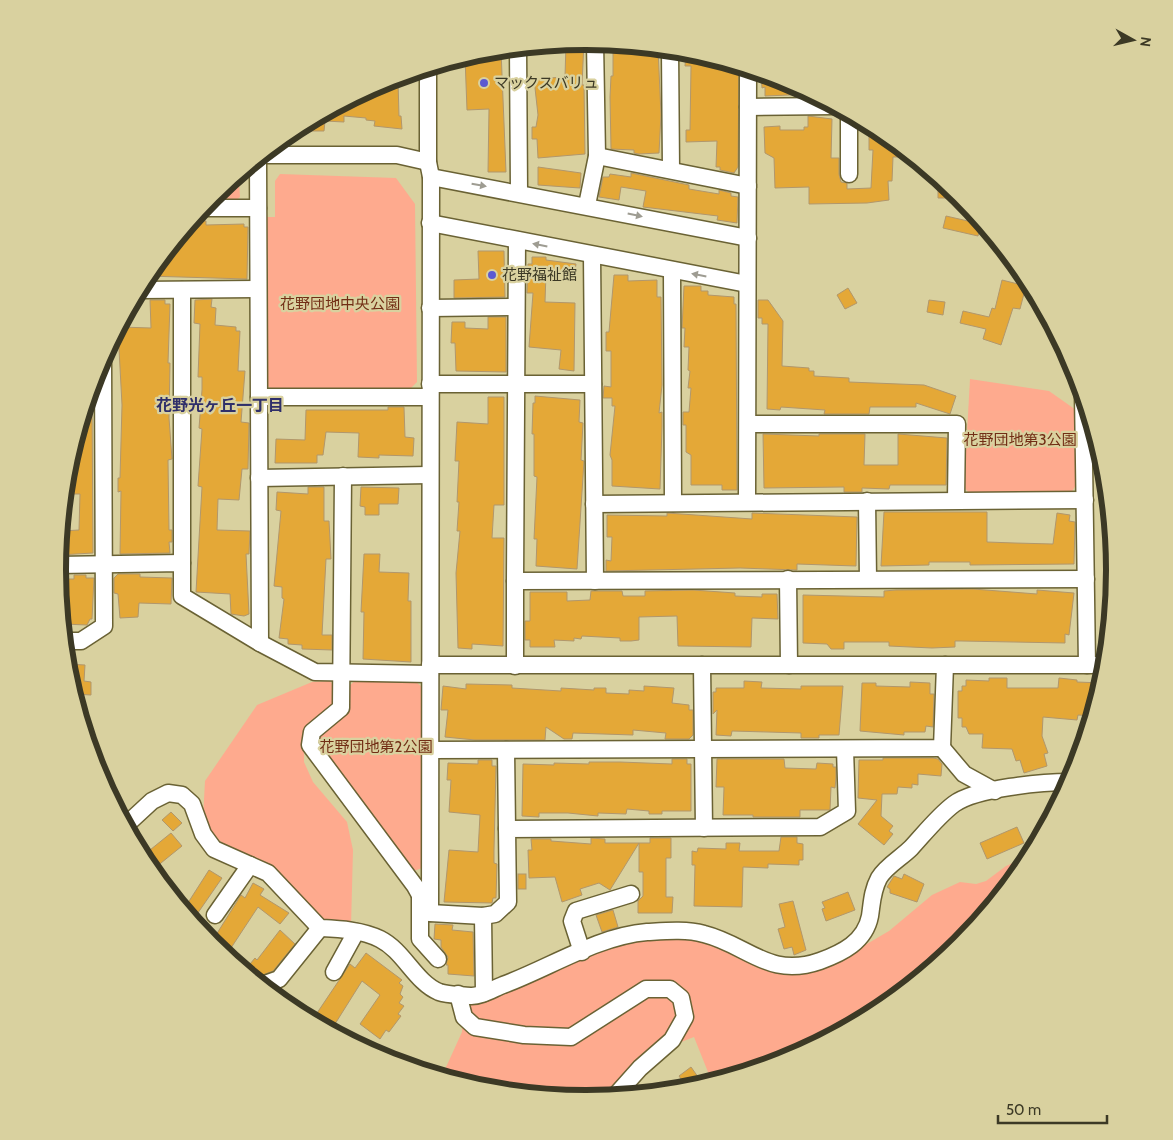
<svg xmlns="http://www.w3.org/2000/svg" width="1173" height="1140" viewBox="0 0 1173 1140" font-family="Cabin,'Noto Sans JP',sans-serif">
<rect width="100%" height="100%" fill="#d9d19f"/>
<g fill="#feaa8e">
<path d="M280,174L396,178L415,204L417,382L409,390L273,391L265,383L264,226L267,223V217H275V181Z"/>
<path d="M234,179L239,183L240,197L235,201L208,202Z"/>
<path d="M970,379L1049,391L1076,410V485L1071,493L970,494L964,487Z"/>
<path d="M356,680H414L423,688L422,868L411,872L316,744L317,735L348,687Z"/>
<path d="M330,681L336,689L335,706L304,747V762L313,782L347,822L353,850L351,926L325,920L312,911L215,837L203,818L205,781L257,705L312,682Z"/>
<path d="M1031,855L1026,864L960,944L880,1010L789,1059L712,1082L694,1037L653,1053L614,1096C557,1102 496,1092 442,1076L462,1032L463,1006L627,940L704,939L718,944L745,961L765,970H812L860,948L889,931L932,895L960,882L976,884L986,881L1006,866Z"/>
</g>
<g fill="#e4a837" stroke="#b1976c">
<path d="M584,41L582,85H584L585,154L538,158L537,139H532V127H536L538,115L534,79L565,77L566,43Z"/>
<path d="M613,44L658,48L661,115L659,153L639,154L634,153V150L611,149L610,97L611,76H613Z"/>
<path d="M501,50L506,172H488L489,109L467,110L465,57L484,51Z"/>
<path d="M686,51L739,66L738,167L734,173L720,170V167H716L717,141L686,142V130H690L691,66H685Z"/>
<path d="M761,73L789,82L812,94L765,96V87L762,88Z"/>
<path d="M398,81L399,116H401L402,129L374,126L375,121L366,120V118L344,116V122L325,121L324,131H292L384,82Z"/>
<path d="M808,116L832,119L831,158H839V174L841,182L847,183V189L871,188L873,150H869V136L876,137V128L913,157H893L892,181H888L889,200L867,203L809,204V187L775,188L774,158L765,153L764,127L780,126V130H804V127H808Z"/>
<path d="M538,167L581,173L580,188L538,185Z"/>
<path d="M631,173L689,185V189L719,194V190L731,193V196L738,197L737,223L717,220L718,216L643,207L646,191L621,187L619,200L599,197L603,177H609L610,174L631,177Z"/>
<path d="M938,186H948L962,198H938Z"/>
<path d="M946,216L981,224L978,236L943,228Z"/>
<path d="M192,221H206V225L244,224V227H248L247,279L147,276Z"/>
<path d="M478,251H504L505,297L454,298V280L479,279Z"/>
<path d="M532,257H546V260L576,264L574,277L546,273L545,302L575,303L574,371L559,369L561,350L529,347L533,293H527L528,264H532Z"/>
<path d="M614,275H628V281L657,280V297H661L662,385L659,413L662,412V426L660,489L612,486V460L610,455L615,406H612V398H603L604,386L611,387V351H606V332H609Z"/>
<path d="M1002,280L1026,286L1020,309L1013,308L1001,345L983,339L986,329L960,323L963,311L989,317L992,308L995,309Z"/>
<path d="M684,286H701V291H708V295L734,297V304H736L737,490H722V485H691V455L686,452V425H683V412H689L691,388H688L690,371L688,370L689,347H684L685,328H682Z"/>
<path d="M848,288L857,303L845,309L837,295Z"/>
<path d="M212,299L211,307L216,308L215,325L236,327V331H240L238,371H245L241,422L249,423L248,469H242L239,500L218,499L217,530L250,531L249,554H246L249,614L244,616L231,614L230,594L196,592L202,487L198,486L202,429L199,428L202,390V377H198L200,324L194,323L195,300Z"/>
<path d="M150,300H165V304H170L168,363H170L169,418L172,459L168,460L169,530H172V542H169L170,553L120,554L121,491L118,492V478H120L122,405L118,330L120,327L151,328Z"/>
<path d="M758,300H768L783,321L782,366L809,368V371H814V376L849,378V382L924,385L956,396L950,414L916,403V407H870L869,414H824L825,410L781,407L780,410L767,409L768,324H762V318H758Z"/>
<path d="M929,300L945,302L943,315L927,312Z"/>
<path d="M488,317H506V372L456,371L455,343H451L452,322H465V328L488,329Z"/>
<path d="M535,396L580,400L579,422L583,423L581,460L584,461L577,569L536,566L537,539H534L537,477L534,476V434H532L533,403H535Z"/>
<path d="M488,397H504V505H494L492,538H504L503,646L472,644V649L458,648L456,573L460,531H457L459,502H457L459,461H455L457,422L488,424Z"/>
<path d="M89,398H92L93,553L59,555L62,531L79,530L80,494H72V453Z"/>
<path d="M388,407H404L405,437L414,438L413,456L379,455V458L358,457L359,433L326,432L323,455H317V463H275L276,439L305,440L306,410H388Z"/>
<path d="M763,434L819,436V434H865L864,465H898V434L947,438L946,485H890L889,489L862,488V492H844V487L764,488Z"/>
<path d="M308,487H324V521H329L331,559H326L322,635H332V650L302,649V645L288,644V639L279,638L284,599L282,598V587L274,586L281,511L276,510L277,492L308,494Z"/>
<path d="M361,487L399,488L398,504H379V515H365V507L360,506Z"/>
<path d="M884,512H987V542L1015,543L1053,544L1057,513L1070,515L1069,521L1075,522L1074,564L970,565V562H929V565L881,566Z"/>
<path d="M667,513L752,519V513L857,517L856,566L797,564V570L740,568L606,571V560L611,561L612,537H607V515L667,516Z"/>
<path d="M364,554H380L379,572L409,573L408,601H411V662L363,659L364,612H361Z"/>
<path d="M118,574H140V577L172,578L171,604L139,603L138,617L120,618L118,594L114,593V578Z"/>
<path d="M74,575H86V578H94L92,619H90L87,625L63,624L59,579H74Z"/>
<path d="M973,589L1037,594V590L1074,593L1069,635L1065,634V643L961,641H955V647L932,648L889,646V642H844V649H831L827,644L803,643V595L884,597V591L896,590Z"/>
<path d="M693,590L735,593V596L762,597V594H777L778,619L752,618L751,647L678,646L677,616L639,617V640L631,641H620V638L582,636L581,639L574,638V641L554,640L555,647H530V640H525V621H530V592H567V601L590,600L591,591H622L623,596H645V591Z"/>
<path d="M67,664L85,665L84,681L91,682V695L74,694Z"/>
<path d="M989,678H1007V688H1058L1059,678L1077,680V682L1102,683L1092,716L1078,715L1077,720L1043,717L1042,736L1048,753L1044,754L1047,766L1024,773L1020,760L1016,761L1012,749L982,748L983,734H969L966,727H962V718H958V691H962V686H966V680L989,681Z"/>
<path d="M744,681L762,682L761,688L801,689V686H843L839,735H819V738H801V733L732,731L731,736L716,735L717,710L713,714V692H716V688H744Z"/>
<path d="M910,682L930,683V694H934L933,727L926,726L925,732H904V735L860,731L862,683H876V686L910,687Z"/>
<path d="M466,684L512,685V688L561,691V688L594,690V688H606V693L629,694V690L644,691V686L674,688L672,703L689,705V710H693V735L689,739H665L666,733L633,730V735L573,733L572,739H564L546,727L545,740H475L445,737L448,710H441L443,686L466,689Z"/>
<path d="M883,758H933L938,759L942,764L941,776L918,774V785L912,784V788L898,787L897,794H882L881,816L893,826L889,831L893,834L884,845L858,824L877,800L858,798L859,760H883Z"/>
<path d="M672,759H687V764H691V811H662V814H649V811L627,809L626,814L598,813V816L568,813H539V817L522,816L523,764L554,765V763L589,764V762H620L672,764Z"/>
<path d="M717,759H784L785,768L816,769L817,763L833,764V767H836V778L835,788L831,787L830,810H800V817H753V815H723L724,787H716Z"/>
<path d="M478,760H492V766H496L494,850V863L497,864L496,898H493L492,903L444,902L449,850L478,852L480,815L449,812L451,780H447L448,763L478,764Z"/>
<path d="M171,812L182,823L173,831L162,820Z"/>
<path d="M1017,827L1024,843L987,859L980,843Z"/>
<path d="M171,833L182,846L156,867L145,854Z"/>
<path d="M781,837H797V843L803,844V860H799V865L768,864V868L743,867L742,907L694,906L695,865H692V851L697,852L698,848L726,849V843H740L739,851H779Z"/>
<path d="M591,838L605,839V843H650V838H671V858H666V897H673L672,913H638V901L643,896V872H639V843L610,890L599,883L580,889L582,895L562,902L555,877L529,878L528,850H532L531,839H551V841L591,844Z"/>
<path d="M209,870L222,878L193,920L184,909Z"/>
<rect x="518" y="874" width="8" height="15"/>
<path d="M904,874L924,884L917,902L890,893V889L887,887L894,876L902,879Z"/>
<path d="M253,883L264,889L260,895L289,913L280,924L258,907L227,954L211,943L241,895L245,898Z"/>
<path d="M848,892L855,910L826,921L822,909L825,908L822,902Z"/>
<path d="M793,901L806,950L794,955L792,947L784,949L778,929L785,927L779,904Z"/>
<path d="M613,910L618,927L602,932L596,915Z"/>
<path d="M435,924L453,925L452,930L473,932L474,976L448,974V965H446L448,957L441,947V940L434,939Z"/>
<path d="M280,930L295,944L273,971L255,978L245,970L255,958L257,960Z"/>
<path d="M366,953L402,980L399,983L403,986L400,994L403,997L399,1003L404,1006L398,1014L401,1016L389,1032L386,1030L380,1039L360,1024L380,995L362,981L335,1024L317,1013L350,964L355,968Z"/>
<path d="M691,1067L703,1084L688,1089L679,1076Z"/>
</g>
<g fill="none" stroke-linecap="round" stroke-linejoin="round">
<g stroke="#6a6234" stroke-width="19">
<g id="minor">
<path d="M518,48L519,192"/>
<path d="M670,50L671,170"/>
<path d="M428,68V162L431,177L430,913"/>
<path d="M748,107L834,106"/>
<path d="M849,114V174"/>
<path d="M263,155H397L428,162"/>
<path d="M597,156L748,186"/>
<path d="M258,159L260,643"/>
<path d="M431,177L748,238"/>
<path d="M587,205L597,156L595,42"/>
<path d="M203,208H258"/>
<path d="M430,223L747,284"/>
<path d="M592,255L595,581"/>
<path d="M672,270L673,503"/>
<path d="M140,290L258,289"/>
<path d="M430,308L516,307"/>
<path d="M430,384H593"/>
<path d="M1083,394L1087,665"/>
<path d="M259,397H429"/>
<path d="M748,424H957L956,500"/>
<path d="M343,476L341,708L312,732L310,745L415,886L429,911"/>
<path d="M259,478L429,475"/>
<path d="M867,501L868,579"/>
<path d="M747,502L748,69"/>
<path d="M594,504L1085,500"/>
<path d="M182,563V290"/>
<path d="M58,565L182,563V596L260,643L315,672L430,674"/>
<path d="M788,579L789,665"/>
<path d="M515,581L517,240"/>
<path d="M65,641H81L104,626L103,358"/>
<path d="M430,665H1106"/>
<path d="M702,665L704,828"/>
<path d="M515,666V581L1086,579"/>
<path d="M942,748L964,774L995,791"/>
<path d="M430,750L942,748L945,665"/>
<path d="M506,750L507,829"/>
<path d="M126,825L152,801L168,793L182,795L192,804L203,834L214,849L268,873L320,928C339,929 362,930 380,939C404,951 415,982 439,992C447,995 461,995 470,996C480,997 493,989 503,985C549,968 598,936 647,932C665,931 686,929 704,934C748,945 769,979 820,961C842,953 865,942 870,916C872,903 872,891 879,878C886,866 901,858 911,848C924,834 938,816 954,804C976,788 1042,782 1070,782"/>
<path d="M420,897V939L438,959"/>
<path d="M430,913L483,916L495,914L508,902L507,829L820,827L847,811L845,749"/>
<path d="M215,915L250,865"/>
<path d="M483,916L484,993"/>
<path d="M582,952L572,921L576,911L631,894"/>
<path d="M334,972L356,932"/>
<path d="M262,985L279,979L320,928"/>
<path d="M458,994L464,1017L475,1027L524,1035L571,1037L646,989H670L681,998L685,1017L672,1040L640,1068L615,1096"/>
</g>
</g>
<use href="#minor" stroke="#fff" stroke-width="16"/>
</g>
<defs><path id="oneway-solid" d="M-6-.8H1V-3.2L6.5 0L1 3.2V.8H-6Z" transform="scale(1.25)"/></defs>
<g fill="#9e9c92">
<use href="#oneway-solid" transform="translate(479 185) rotate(10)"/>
<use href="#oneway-solid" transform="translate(635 215) rotate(12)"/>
<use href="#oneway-solid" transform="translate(540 245) rotate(-169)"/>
<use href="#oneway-solid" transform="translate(699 275) rotate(-169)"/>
</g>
<g fill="#5c59d1" stroke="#d9d19f" stroke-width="2">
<circle cx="484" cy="83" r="5"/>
<circle cx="492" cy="275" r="5"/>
</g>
<g text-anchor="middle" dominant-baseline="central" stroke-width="4.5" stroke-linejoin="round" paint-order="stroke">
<g font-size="15" fill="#3c3925" stroke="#d9d19f" text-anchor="start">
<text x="494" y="83">マックスバリュ</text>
<text x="502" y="275">花野福祉館</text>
</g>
<g font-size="15" fill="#722e15" stroke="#d9d19f">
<text x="340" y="304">花野団地中央公園</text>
<text x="1020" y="440">花野団地第3公園</text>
<text x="376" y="747">花野団地第2公園</text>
</g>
<g font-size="16" font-weight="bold" fill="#2f2f6a" stroke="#d9d19f">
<text x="220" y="405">花野光ヶ丘一丁目</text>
</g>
</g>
<path d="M0 0H1173V1140H0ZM66 570a520 520 0 1 1 1040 0a520 520 0 1 1-1040 0Z" fill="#d9d19f" fill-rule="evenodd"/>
<path fill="none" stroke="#3c3925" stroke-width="6" d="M66 570a520 520 0 1 1 1040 0a520 520 0 1 1-1040 0Z"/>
<g transform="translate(1133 40) rotate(98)" stroke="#d9d19f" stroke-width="4" paint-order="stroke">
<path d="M0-4L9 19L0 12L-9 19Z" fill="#3c3925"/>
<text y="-8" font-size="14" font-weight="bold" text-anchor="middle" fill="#3c3925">N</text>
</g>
<path d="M998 1115v8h109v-8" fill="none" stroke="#3c3925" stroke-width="2.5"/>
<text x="1006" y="1115" font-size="15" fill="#3c3925" stroke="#d9d19f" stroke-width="4" paint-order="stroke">50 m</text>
</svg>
